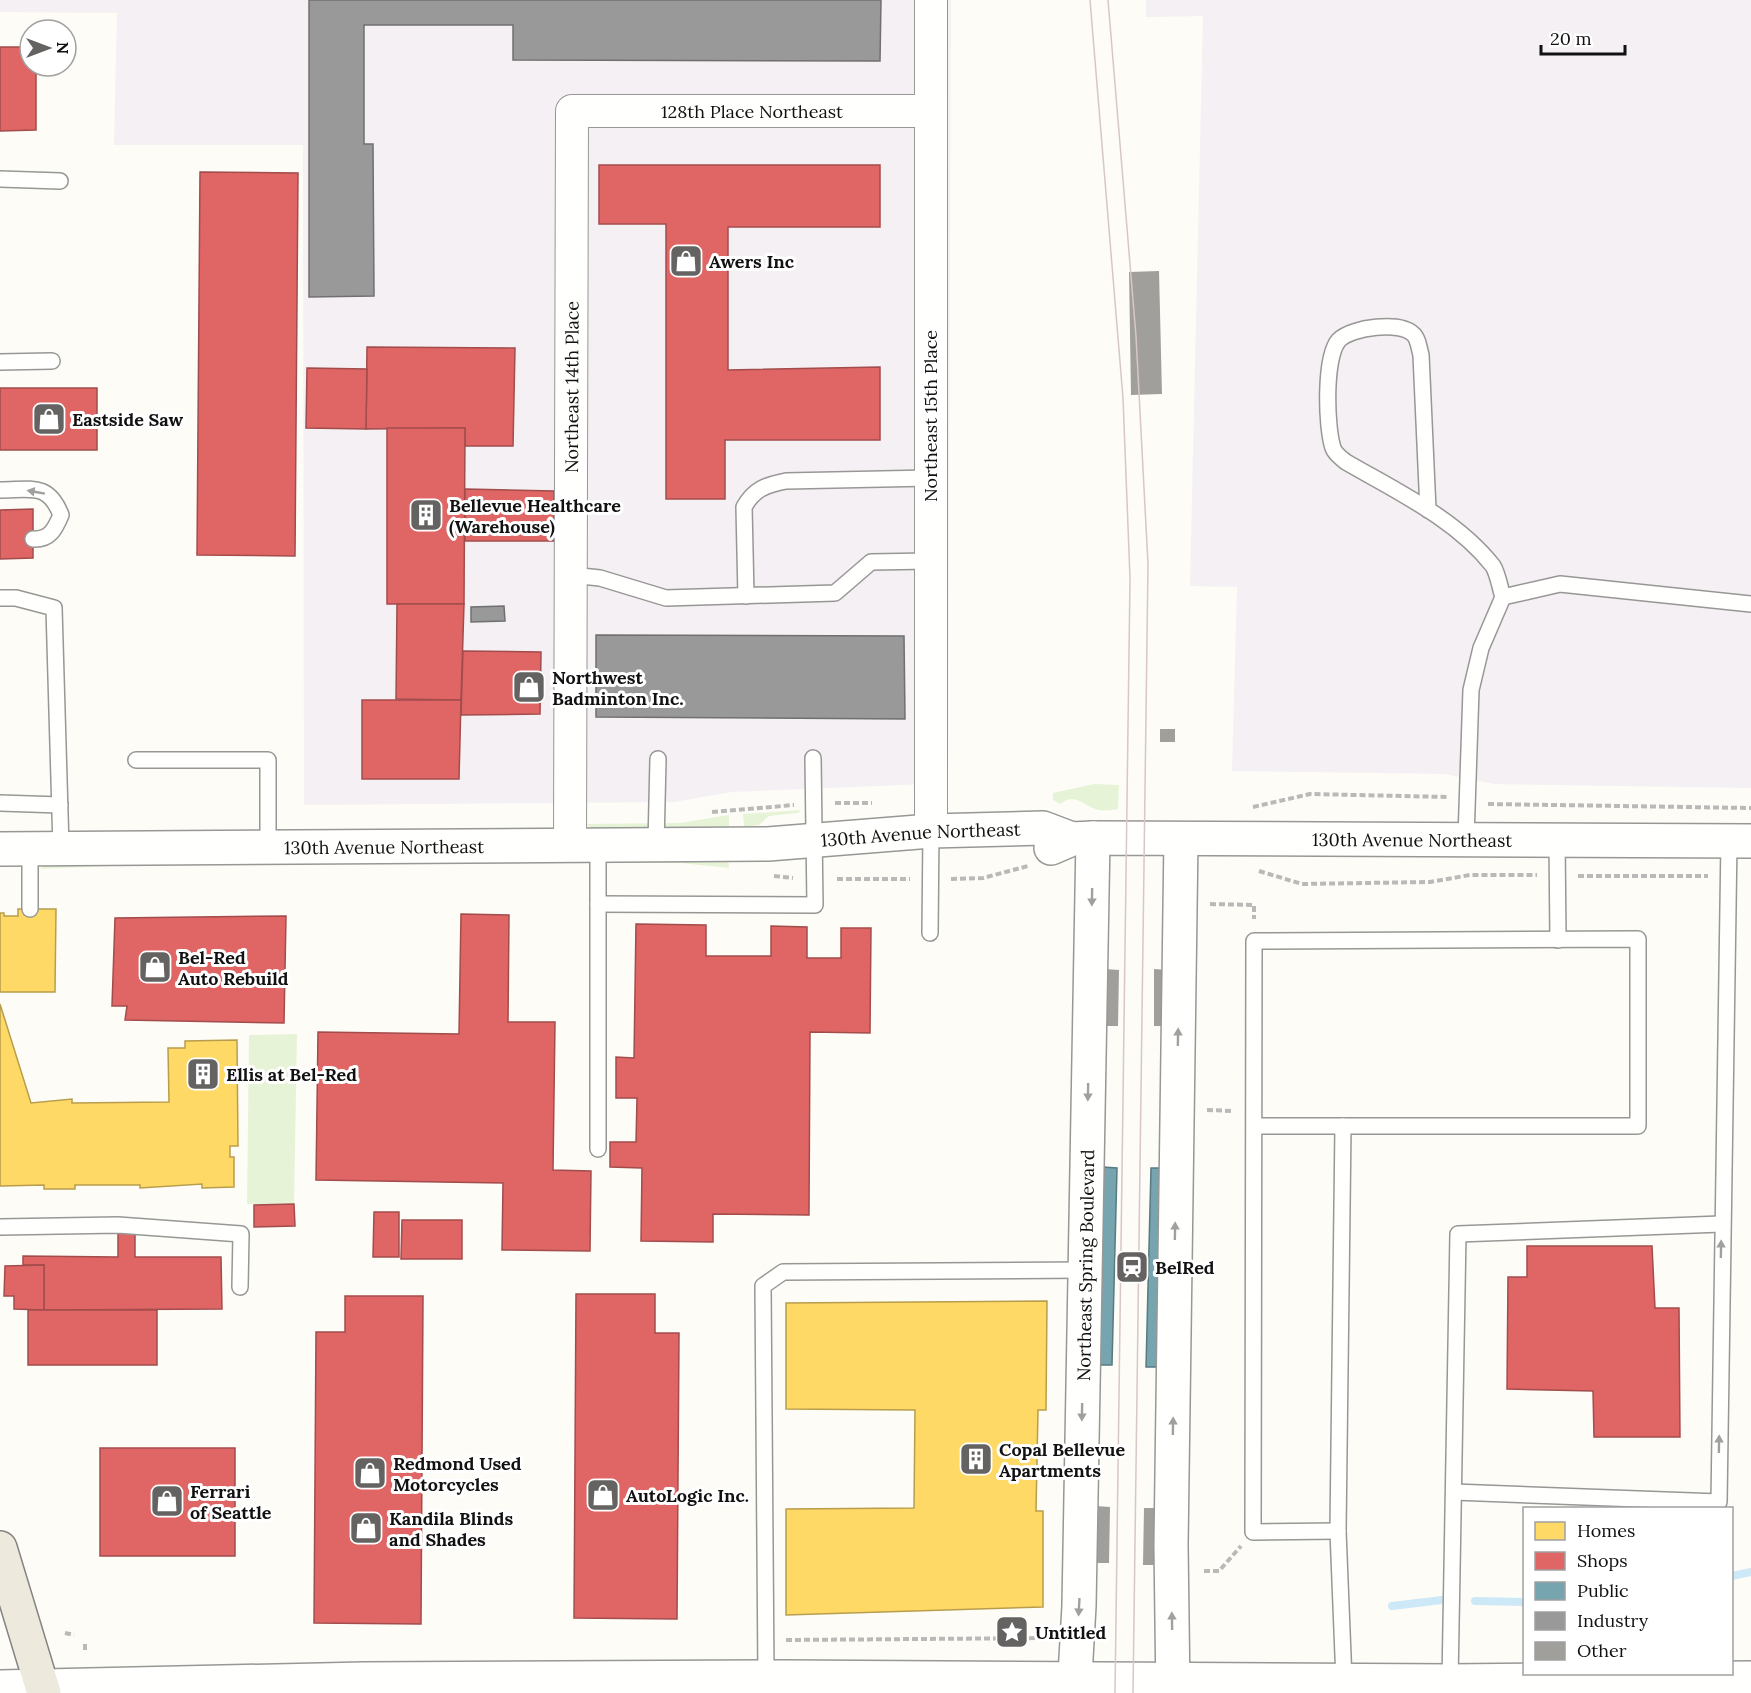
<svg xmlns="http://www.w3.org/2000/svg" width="1751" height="1693" viewBox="0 0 1751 1693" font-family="Lora,serif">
<rect width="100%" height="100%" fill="#fdfcf7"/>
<g fill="#f5f0f3">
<path d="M0,0H951L948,783L732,792L674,802L304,805L303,145H114L117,13L0,12Z"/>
<path d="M1146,0H1751V788L1495,784L1445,774L1232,771L1237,587L1190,586L1203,16L1146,17Z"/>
</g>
<g fill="#e7f3d7">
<path d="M1094,784L1119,785L1118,809C1113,810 1105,811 1099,810C1084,807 1076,791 1060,804L1053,800V793Z"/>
<path d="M801,810L798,813L769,816L759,825L744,827L743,814Z"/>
<path d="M729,815V828H592L585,824L680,823Z"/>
<path d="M728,857L729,868L681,863H615L624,859Z"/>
<path d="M179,859L192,862L39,869L46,865Z"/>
<path d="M297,1034L294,1204H247L249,1035Z"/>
</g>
<g fill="#ffd966" stroke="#b89d4c" stroke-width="1.5">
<path d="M18,909H56L55,992H0V913H4V916H18Z"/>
<path d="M0,1004L31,1103L72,1099V1103L169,1102L168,1048H185V1041L237,1040L238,1146H230V1157H234V1187L202,1188V1184L140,1188V1185H75V1189H44V1185L0,1186Z"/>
<path d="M1047,1301L1046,1410H1038L1036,1511H1043V1607L786,1615V1509L914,1508L915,1410L786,1409V1303Z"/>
</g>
<g fill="#e06666" stroke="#a24c4c" stroke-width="1.5">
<path d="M0,47H30V66H36V130L0,131Z"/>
<path d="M599,165H880V227H728V370L880,367V440H725V499H666V224H599Z"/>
<path d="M200,172L298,173L295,556L197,555Z"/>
<path d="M367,347L515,348L513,446H465V428L366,429Z"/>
<path d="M307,368L367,369L366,429L306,428Z"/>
<rect x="0" y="388" width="97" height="62"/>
<path d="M387,428H465L464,604H387Z"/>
<path d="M465,489L554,491V541H465Z"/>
<path d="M33,509V558L0,559V510Z"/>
<path d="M397,604H464L461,700L396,699Z"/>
<path d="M463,651L541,652L540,714L461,715Z"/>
<path d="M362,700H461L459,779H362Z"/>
<path d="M461,914L509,915L508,1022H555L553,1170L591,1171L590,1251L502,1250L503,1183L316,1180L318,1032L459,1034Z"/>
<path d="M286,916L284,1023L125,1020L127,1006H112L115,918Z"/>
<path d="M636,924L706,925V956H771V926L807,927V958H841V928H871L870,1033L810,1032L809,1215L713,1214V1242L641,1241L642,1168L610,1167V1142H636L637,1098H616V1057L634,1058Z"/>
<path d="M294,1204L295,1226L254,1227V1205Z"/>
<path d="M374,1212H399V1257H373Z"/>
<path d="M402,1220H462V1259H401Z"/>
<path d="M135,1231V1257H221L222,1309L44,1310V1265H23V1256L118,1257V1232Z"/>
<path d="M1527,1246H1652L1655,1308H1679L1680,1437H1594L1593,1391L1507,1389L1508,1277H1527Z"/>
<path d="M44,1265V1310L14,1309V1296H4L5,1266Z"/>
<path d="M576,1294H655V1333H679L677,1619L574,1618Z"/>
<path d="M345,1296H423L421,1624L314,1623L316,1332H345Z"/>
<rect x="28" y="1310" width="129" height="55"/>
<rect x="100" y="1448" width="135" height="108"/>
</g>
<g fill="#76a5af" stroke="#587980" stroke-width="1.5">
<path d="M1102,1167L1117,1168L1112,1365H1098Z"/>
<path d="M1151,1168H1165L1161,1367H1146Z"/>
</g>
<g fill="#999" stroke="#707070" stroke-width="1.5">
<path d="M309,0H881L880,61L513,60V25H364V144H373L374,296L309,297Z"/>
<path d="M504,606L505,621L471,622V607Z"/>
<path d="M596,635L904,636L905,719L596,717Z"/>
</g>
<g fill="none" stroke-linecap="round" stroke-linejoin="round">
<g stroke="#cde8f7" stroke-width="8">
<path d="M1732,1576L1751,1572"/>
<path d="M1475,1601L1524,1602"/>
<path d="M1392,1606L1442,1600"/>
</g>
</g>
<g fill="#a19f9c">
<path d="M1159,271L1162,394L1131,395L1129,272Z"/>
<rect x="1160" y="729" width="15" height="13"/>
<path d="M1105,969L1119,970L1118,1026H1104Z"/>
<path d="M1154,969L1168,970V1026H1154Z"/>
<path d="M1096,1506L1110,1507L1109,1563H1095Z"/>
<path d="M1144,1508H1158V1565H1143Z"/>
</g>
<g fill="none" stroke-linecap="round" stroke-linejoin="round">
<g stroke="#979795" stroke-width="18">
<g id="service">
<path d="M0,179L60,181"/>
<path d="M0,362L52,361"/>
<path d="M0,490C31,490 48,482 61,515C55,529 50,540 33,539"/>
<path d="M1428,510L1421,355C1419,348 1418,338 1413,334C1400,321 1352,327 1339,340C1324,356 1326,427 1333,448C1335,454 1341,458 1346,462C1396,491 1456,519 1493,566C1498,574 1500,588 1503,597L1481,648L1471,690L1466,838"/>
<path d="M571,575L600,578L666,598L835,593L871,562L930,561"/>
<path d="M746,596L744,507C754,489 766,485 786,481L930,478"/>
<path d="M1503,597L1560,584L1751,604"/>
<path d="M0,598H16L54,608L61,848"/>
<path d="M136,760H268V847"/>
<path d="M0,803L60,805"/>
<path d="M1557,840L1558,940"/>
<path d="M656,845L658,759"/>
<path d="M30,848V909"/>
<path d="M598,904L815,905L813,758"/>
<path d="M930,933L931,831"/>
<path d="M1254,1126H1638V939L1254,941L1253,1532L1338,1531"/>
<path d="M1343,1126L1338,1531L1344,1681"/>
<path d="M598,1149V845"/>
<path d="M0,1227L118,1225L241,1234L240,1287"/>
<path d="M1454,1492L1719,1502L1729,841"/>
<path d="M766,1677L763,1286L783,1272L1085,1270"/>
<path d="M1450,1681L1458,1234L1721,1224"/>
</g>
</g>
<g stroke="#979795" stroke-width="34">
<g id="minor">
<path d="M931,831V0"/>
<path id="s1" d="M570,845L572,111H931"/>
</g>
</g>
<g stroke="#979795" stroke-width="36">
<g id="tertiary">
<path id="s2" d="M1051,848L1072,839L1093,838L1751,841"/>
<path id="s3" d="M0,849L768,844L931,831L1043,828L1072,839"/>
<path d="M0,1687L364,1679L784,1677L1450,1681L1751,1678"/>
<path id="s4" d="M1074,1693L1079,1606L1093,838"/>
<path d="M1173,1693L1171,1545L1181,839"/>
</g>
</g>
<g stroke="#858482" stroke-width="36">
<path id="primary" d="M0,1548L44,1693"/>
</g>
<g stroke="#b9b9b8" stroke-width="4" stroke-dasharray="6 3" stroke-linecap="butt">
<path d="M835,803H872"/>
<path d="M1488,804L1751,808"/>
<path d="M1253,807L1310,794L1448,797"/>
<path d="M712,812L794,805"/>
<path d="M1259,871L1302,884L1430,882L1470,875H1537"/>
<path d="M774,876L793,878"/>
<path d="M1578,876H1708"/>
<path d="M837,879H910"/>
<path d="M951,879L983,878L1028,866"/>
<path d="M1210,904L1254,905V919"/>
<path d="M1207,1110L1232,1111"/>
<path d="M1204,1571H1219L1241,1546"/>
<path d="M65,1633L74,1635"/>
<path d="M786,1640L1049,1638"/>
<path d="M85,1644V1651"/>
</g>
<use href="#service" stroke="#fffffe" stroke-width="15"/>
<use href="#minor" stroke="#fffffe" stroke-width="32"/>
<use href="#tertiary" stroke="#fffffe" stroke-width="33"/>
<use href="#primary" stroke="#ede9dc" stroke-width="33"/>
<g stroke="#d9c6c7" stroke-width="1.5">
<path d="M1090,0L1123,398L1130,578L1115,1693"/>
<path d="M1108,0L1136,336L1148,564L1133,1693"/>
</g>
</g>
<defs><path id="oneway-solid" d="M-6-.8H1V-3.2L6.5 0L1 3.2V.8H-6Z" transform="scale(1.5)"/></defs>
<g fill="#a0a09f">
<use href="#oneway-solid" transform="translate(36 492) rotate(-170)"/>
<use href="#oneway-solid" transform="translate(1092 897) rotate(91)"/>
<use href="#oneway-solid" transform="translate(1178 1037) rotate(-89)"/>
<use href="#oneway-solid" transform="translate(1088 1092) rotate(91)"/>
<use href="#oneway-solid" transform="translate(1175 1231) rotate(-89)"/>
<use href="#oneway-solid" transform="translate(1721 1249) rotate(-89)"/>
<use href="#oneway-solid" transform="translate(1082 1412) rotate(91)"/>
<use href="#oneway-solid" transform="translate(1173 1426) rotate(-89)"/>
<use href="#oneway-solid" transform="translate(1719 1444) rotate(-89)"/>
<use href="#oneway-solid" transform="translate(1079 1607) rotate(93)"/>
<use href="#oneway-solid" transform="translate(1172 1621) rotate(-91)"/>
</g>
<defs>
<g id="shop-square" transform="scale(1.725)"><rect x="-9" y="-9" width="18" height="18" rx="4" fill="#646362" stroke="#fff"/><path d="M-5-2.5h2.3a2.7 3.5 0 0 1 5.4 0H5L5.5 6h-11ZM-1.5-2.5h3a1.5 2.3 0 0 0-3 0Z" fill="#fff"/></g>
<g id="building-square" transform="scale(1.725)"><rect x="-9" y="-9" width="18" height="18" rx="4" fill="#646362" stroke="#fff"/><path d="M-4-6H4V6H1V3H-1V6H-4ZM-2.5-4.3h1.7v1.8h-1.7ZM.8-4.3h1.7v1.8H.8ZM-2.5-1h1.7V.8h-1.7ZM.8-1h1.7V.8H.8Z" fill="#fff"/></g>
<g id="station-square" transform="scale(1.725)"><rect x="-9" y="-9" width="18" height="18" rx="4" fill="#646362" stroke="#fff"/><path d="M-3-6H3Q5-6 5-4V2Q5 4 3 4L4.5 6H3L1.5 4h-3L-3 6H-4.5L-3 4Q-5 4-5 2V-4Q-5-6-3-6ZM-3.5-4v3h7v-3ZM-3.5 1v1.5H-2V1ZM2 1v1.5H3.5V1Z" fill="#fff"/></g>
<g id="sight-square" transform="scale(1.725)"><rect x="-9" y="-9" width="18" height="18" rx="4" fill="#646362" stroke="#fff"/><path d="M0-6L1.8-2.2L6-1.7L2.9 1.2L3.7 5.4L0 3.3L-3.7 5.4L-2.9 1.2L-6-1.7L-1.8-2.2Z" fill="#fff"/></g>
</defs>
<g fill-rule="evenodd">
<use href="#shop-square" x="686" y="261"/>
<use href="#shop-square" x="49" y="419"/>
<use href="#building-square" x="426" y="515"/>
<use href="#shop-square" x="529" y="687"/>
<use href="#shop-square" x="155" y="967"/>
<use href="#building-square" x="203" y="1074"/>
<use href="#station-square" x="1132" y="1267"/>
<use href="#building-square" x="976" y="1459"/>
<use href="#shop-square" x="370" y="1473"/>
<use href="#shop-square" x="603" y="1495"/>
<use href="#shop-square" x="167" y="1501"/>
<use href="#shop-square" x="366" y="1528"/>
<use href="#sight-square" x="1012" y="1632"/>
</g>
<g text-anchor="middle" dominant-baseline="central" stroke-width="6" stroke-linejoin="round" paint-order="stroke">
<g font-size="18" fill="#111" stroke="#fff">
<text stroke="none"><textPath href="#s1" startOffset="914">128th Place Northeast</textPath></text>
<text stroke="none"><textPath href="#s1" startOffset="458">Northeast 14th Place</textPath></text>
<text transform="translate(930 416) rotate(-90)">Northeast 15th Place</text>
<text stroke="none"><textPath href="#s3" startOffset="921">130th Avenue Northeast</textPath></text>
<text stroke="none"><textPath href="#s2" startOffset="363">130th Avenue Northeast</textPath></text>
<text stroke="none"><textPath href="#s3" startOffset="384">130th Avenue Northeast</textPath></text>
<text stroke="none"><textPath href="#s4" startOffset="428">Northeast Spring Boulevard</textPath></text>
</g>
<g font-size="18" font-weight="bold" fill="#111" stroke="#fff" text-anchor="start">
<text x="709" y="261">Awers Inc</text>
<text x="72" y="419">Eastside Saw</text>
<text x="449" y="505">Bellevue Healthcare<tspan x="449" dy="21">(Warehouse)</tspan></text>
<text x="552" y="677">Northwest<tspan x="552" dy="21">Badminton Inc.</tspan></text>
<text x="178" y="957">Bel-Red<tspan x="178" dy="21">Auto Rebuild</tspan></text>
<text x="226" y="1074">Ellis at Bel-Red</text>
<text x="1155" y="1267">BelRed</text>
<text x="999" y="1449">Copal Bellevue<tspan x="999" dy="21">Apartments</tspan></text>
<text x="393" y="1463">Redmond Used<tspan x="393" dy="21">Motorcycles</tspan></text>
<text x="190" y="1491">Ferrari<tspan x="190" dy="21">of Seattle</tspan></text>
<text x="626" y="1495">AutoLogic Inc.</text>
<text x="389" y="1518">Kandila Blinds<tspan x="389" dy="21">and Shades</tspan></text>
<text x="1035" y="1632">Untitled</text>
</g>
</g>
<rect x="1523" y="1507" width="210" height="168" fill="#ffffff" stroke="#a0a0a0" stroke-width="1.5"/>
<rect x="1535" y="1522" width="30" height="18" fill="#ffd966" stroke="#a0a0a0" stroke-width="1.5"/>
<text x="1577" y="1537" font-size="18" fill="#111111">Homes</text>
<rect x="1535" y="1552" width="30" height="18" fill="#e06666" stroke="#a0a0a0" stroke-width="1.5"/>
<text x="1577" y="1567" font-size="18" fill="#111111">Shops</text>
<rect x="1535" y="1582" width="30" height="18" fill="#76a5af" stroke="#a0a0a0" stroke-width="1.5"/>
<text x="1577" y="1597" font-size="18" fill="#111111">Public</text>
<rect x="1535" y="1612" width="30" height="18" fill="#999999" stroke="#a0a0a0" stroke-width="1.5"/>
<text x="1577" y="1627" font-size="18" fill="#111111">Industry</text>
<rect x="1535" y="1642" width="30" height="18" fill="#a19f9c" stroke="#a0a0a0" stroke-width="1.5"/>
<text x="1577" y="1657" font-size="18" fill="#111111">Other</text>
<g transform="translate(48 48) rotate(90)"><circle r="28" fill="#ffffff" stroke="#a0a0a0" stroke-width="1.5"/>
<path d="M0-4.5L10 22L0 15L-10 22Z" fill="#646362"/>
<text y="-9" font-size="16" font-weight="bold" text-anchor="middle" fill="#111111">N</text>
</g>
<path d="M1541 45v9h84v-9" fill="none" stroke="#111111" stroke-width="3"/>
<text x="1550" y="45" font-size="18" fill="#111111" stroke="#ffffff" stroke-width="4.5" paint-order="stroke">20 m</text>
</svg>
